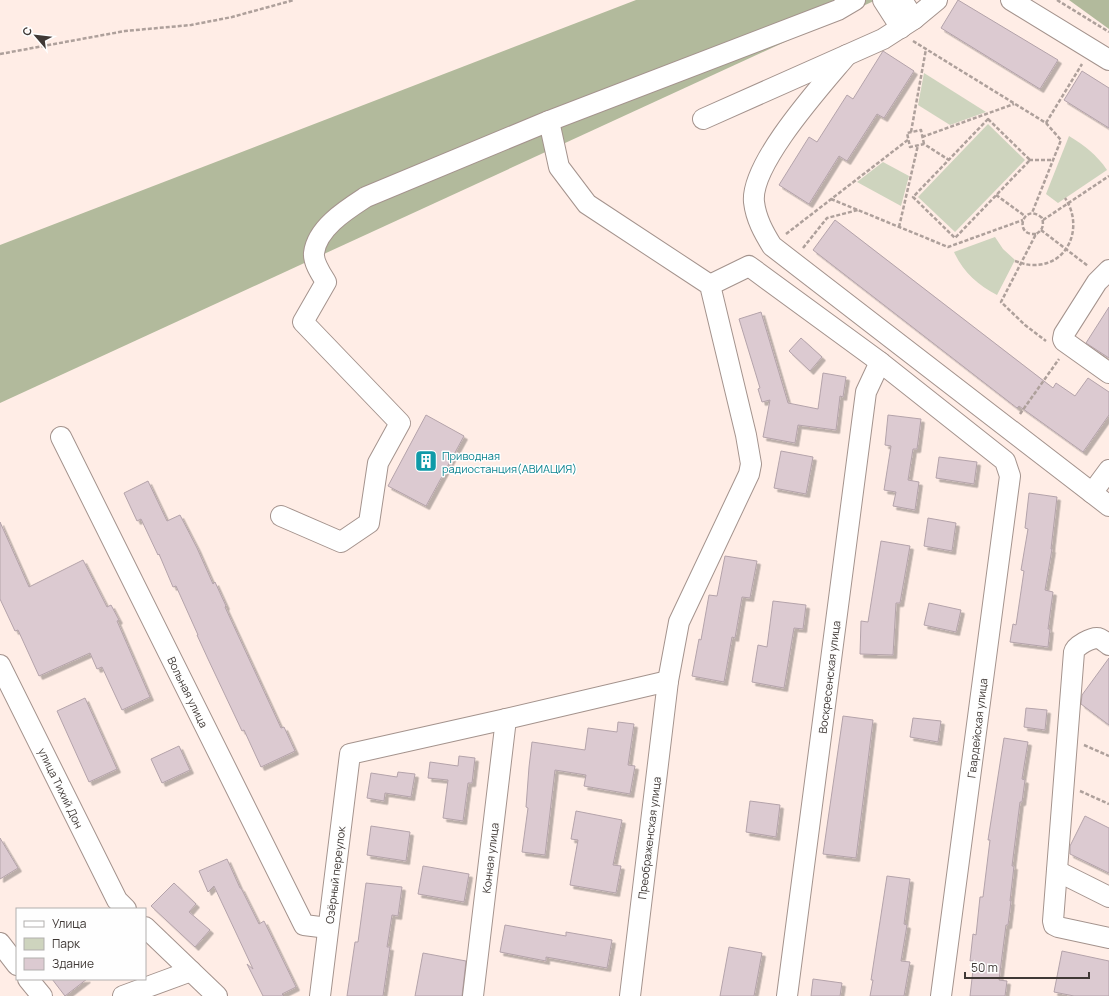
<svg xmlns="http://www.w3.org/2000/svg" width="1109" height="996" viewBox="0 0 1109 996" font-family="Manrope,sans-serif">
<defs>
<filter id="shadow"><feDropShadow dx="3.5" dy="3.5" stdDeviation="0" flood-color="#0004"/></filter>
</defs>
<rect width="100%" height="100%" fill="#ffede6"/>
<g fill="#ced4be">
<path d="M924,73L986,112L950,125L918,105Z"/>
<path d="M988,124L1025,160L955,232L918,197Z"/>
<path d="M1069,136C1084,145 1097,155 1107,170L1058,203L1046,194Z"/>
<path d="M883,162L909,176L901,206L857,182Z"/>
<path d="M995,237L1003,249L1015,260L997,295C978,285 963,272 954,252Z"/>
</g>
<g fill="#b2ba9c">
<path d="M636,0H876L0,403V245Z"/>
<path d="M1069,0H1109V29Z"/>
</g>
<g fill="#dccad1" stroke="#b4a3aa" filter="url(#shadow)">
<path d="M958,0L1058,60L1040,89L941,28Z"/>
<path d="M883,51L914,71L884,118L877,114L847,161L839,156L809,204L779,185L809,137L817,142L847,95L853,99Z"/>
<path d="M1082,71L1109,88V128L1064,100Z"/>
<path d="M835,220L1053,388L1056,383L1075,396L1088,378L1109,392V415L1083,452L1019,406L1017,408L813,250Z"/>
<path d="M1109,307V358L1086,343Z"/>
<path d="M761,312L788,403L818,409L823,373L846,377L843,397L840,396L836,430L798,425L795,443L763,437L770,400L762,402L758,389L760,388L739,319Z"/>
<path d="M801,338L822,357L810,371L789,351Z"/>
<path d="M426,415L464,436L426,506L388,486Z"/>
<path d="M888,415L921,419L917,449H913L908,480L919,482L915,510L893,506L896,492L884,490L891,446L885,445Z"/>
<path d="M781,451L813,457L806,494L774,488Z"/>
<path d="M939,457L977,462L974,484L936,478Z"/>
<path d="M148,481L167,521L180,515L197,548L213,584L215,582L226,606L225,607L281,728L284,727L295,751L261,767L244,730L242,731L208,659L197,635H198L176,586L173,587L159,554L158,555L141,519L137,521L124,493Z"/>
<path d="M1029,493L1057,497L1051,549H1052L1045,590L1053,592L1048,629H1050L1048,647L1010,642L1013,624L1016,625L1024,571L1021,570L1028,529L1025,528Z"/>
<path d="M928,518L956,523L952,551L924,546Z"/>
<path d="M0,522L29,587L83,560L107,607L111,605L119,620L117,621L150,697L122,710L102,667L97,669L90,653L39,676L18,630L15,631L0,599Z"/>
<path d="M881,541L910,546L900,603H896L893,655L860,654L861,621L868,622Z"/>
<path d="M725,556L757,561L750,598L742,597L735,638L732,637L724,682L692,676L699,639L701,640L709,595L717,596Z"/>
<path d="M773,601L806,605L803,629L794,628L784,688L752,682L758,645L767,647Z"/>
<path d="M929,603L961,610L956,632L924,625Z"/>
<path d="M1109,658V725L1081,704L1082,695Z"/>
<path d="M85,698L117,769L89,782L57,711Z"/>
<path d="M1026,708L1047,710L1045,730L1024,727Z"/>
<path d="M843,716L873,720L856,858L823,854Z"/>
<path d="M913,718L941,721L938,742L910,737Z"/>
<path d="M618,722L634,724L628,765L635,766L630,794L584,786L586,775L555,770L545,855L522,852L528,808L526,807L529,767L532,742L585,750L588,728L617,732Z"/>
<path d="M1004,738L1028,742L1022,779L1025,780L1022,802H1020L1012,866H1014L1010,901H1011L1008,925H1006L999,980L1007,981L1005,996H970L974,961H970L973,934L976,935L980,897H983L990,840H988Z"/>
<path d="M179,746L190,770L162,783L151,759Z"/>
<path d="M459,756L475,758L472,783H468L463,821L443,818L448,780L428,778L430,762L458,766Z"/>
<path d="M398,772L415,774L411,797L385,793L384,801L367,798L371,773L397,777Z"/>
<path d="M750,801L780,805L776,837L746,832Z"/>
<path d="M576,811L622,820L613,865L621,866L616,893L570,885L578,840L571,839Z"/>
<path d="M1085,816L1109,828V873L1070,854V846Z"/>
<path d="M371,826L410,832L406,861L367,855Z"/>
<path d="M0,838L18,868L0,879Z"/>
<path d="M227,859L240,888H241L259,924L264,921L296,987L282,994L284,996H263L247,964L253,969L214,886L208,892L199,871Z"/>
<path d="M423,866L469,874L464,902L418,894Z"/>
<path d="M887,876L910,879L904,924L907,925L901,961L910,962L904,996H870L873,980H871Z"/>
<path d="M174,883L196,904L189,912L210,930L195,947L151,906Z"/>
<path d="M366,883L402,887L398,916L392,915L387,947H390L383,996H347L355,942H358Z"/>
<path d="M505,925L566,936V932L612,940L607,968L546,957V961L500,952Z"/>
<path d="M729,947L762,953L754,996H720Z"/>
<path d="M1062,951L1109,961V996H1074L1054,992Z"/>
<path d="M423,953L466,961L462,996H415Z"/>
<path d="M52,979H87L65,996Z"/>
<path d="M813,979L842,983L840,996H811Z"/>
</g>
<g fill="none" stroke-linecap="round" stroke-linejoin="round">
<g stroke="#a4938d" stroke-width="22">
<g id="minor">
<path d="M883,0L901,28"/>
<path d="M902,0L914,19"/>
<path d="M1011,0L1109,60"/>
<path d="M847,55C822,85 750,164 754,202C756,219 764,233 772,246L1109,506"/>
<path d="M703,119L883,39L914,19L937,0"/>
<path d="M549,121L559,167L587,204L710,285L746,435L751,464L749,474L679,622L668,681L630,996"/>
<path d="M1109,270L1097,282L1064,334L1063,339L1064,341L1109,373"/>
<path d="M710,285L749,266L880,362L1005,461L1010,476L941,996"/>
<path d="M61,437L304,925L328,928"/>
<path d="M1092,493L1109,470"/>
<path d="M281,516L341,542L369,523L378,463L400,423L303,322L326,282C321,274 313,262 314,253C317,228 346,210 366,197L549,121L838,10L855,0"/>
<path d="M1109,645C1106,643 1102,639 1098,638C1092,637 1075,646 1074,652L1053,921L1054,925L1058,927L1109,938"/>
<path d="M0,665L117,900L126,909"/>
<path d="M1057,871L1109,897"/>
<path d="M145,927L217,996"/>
<path d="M0,943L17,965"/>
<path d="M28,979L42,996"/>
<path d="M123,996L191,971"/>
<path d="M320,996L350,754L506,719L668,681"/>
<path d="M473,996L506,719"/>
<path d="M787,996L866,392L880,362"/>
</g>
</g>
<g stroke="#aea09b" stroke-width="2.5" stroke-dasharray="4 2" stroke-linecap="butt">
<path d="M1057,0L1109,32"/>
<path d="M913,41L1046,123L1061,140L1032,213"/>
<path d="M0,54L125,31L191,25L232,17L294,0"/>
<path d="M988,119L1030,160L955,238L913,197Z"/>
<path d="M1046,123L1082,64"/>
<path d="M911,132L926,49"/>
<path d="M922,137L1014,104"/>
<path d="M924,144L921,130L907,133L910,147L924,144L949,160"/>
<path d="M1029,160H1053"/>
<path d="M996,195L1025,216"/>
<path d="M831,199L948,247L1023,220"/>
<path d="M1043,220L1109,176"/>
<path d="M899,227L918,145"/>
<path d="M1041,230L1088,266"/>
<path d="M786,234L909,139"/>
<path d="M1036,234C1012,236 1024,201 1042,218C1044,225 1043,230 1036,234L1001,302L1025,325L1046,341"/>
<path d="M803,248L827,218L858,210"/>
<path d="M1015,261C1021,263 1026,265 1033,265C1069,266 1084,226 1065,198"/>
<path d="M1020,414L1059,359"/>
<path d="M1084,745L1109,756"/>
<path d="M1080,791L1109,804"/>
</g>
<use href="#minor" stroke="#fff" stroke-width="20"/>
</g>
<defs>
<g id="building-square" transform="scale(1.15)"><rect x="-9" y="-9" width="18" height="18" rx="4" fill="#0f9aa8" stroke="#fefefe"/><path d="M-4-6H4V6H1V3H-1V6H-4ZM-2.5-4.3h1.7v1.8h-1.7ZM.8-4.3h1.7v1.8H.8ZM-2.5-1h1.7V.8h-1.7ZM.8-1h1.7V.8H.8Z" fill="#fff"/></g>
</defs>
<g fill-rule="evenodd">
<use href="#building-square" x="426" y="461"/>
</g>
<g text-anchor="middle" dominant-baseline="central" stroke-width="3" stroke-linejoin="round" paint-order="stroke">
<g font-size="11" fill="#0d838f" stroke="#fefefe" text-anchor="start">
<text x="442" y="455">Приводная<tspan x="442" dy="13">радиостанция(АВИАЦИЯ)</tspan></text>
</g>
<g font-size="11" fill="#3f3835" stroke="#fefefe">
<text transform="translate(829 677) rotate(-83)">Воскресенская улица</text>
<text transform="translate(188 692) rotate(64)">Вольная улица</text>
<text transform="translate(977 728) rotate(-83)">Гвардейская улица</text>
<text transform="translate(61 788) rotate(64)">улица Тихий Дон</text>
<text transform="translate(649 838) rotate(-83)">Преображенская улица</text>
<text transform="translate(490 858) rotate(-83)">Конная улица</text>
<text transform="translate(335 875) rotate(-83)">Озёрный переулок</text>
</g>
</g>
<rect x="16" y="908" width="130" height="72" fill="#fefefe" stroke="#b2afae"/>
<rect x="24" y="921" width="20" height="6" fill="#ffffff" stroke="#b2afae"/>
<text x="52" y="928" font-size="12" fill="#3f3835">Улица</text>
<rect x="24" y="938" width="20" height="12" fill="#ced4be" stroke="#b2afae"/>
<text x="52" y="948" font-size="12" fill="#3f3835">Парк</text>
<rect x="24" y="958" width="20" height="12" fill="#dccad1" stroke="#b2afae"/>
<text x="52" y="968" font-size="12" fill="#3f3835">Здание</text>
<g transform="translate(36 36) rotate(298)" stroke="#fefefe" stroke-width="3" paint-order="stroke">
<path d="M0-3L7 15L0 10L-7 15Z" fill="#3f3835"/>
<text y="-6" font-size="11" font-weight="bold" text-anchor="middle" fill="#3f3835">С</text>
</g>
<path d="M965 972v6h124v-6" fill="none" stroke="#3f3835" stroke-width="2"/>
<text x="971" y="972" font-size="12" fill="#3f3835" stroke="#fefefe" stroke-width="3" paint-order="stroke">50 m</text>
</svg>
